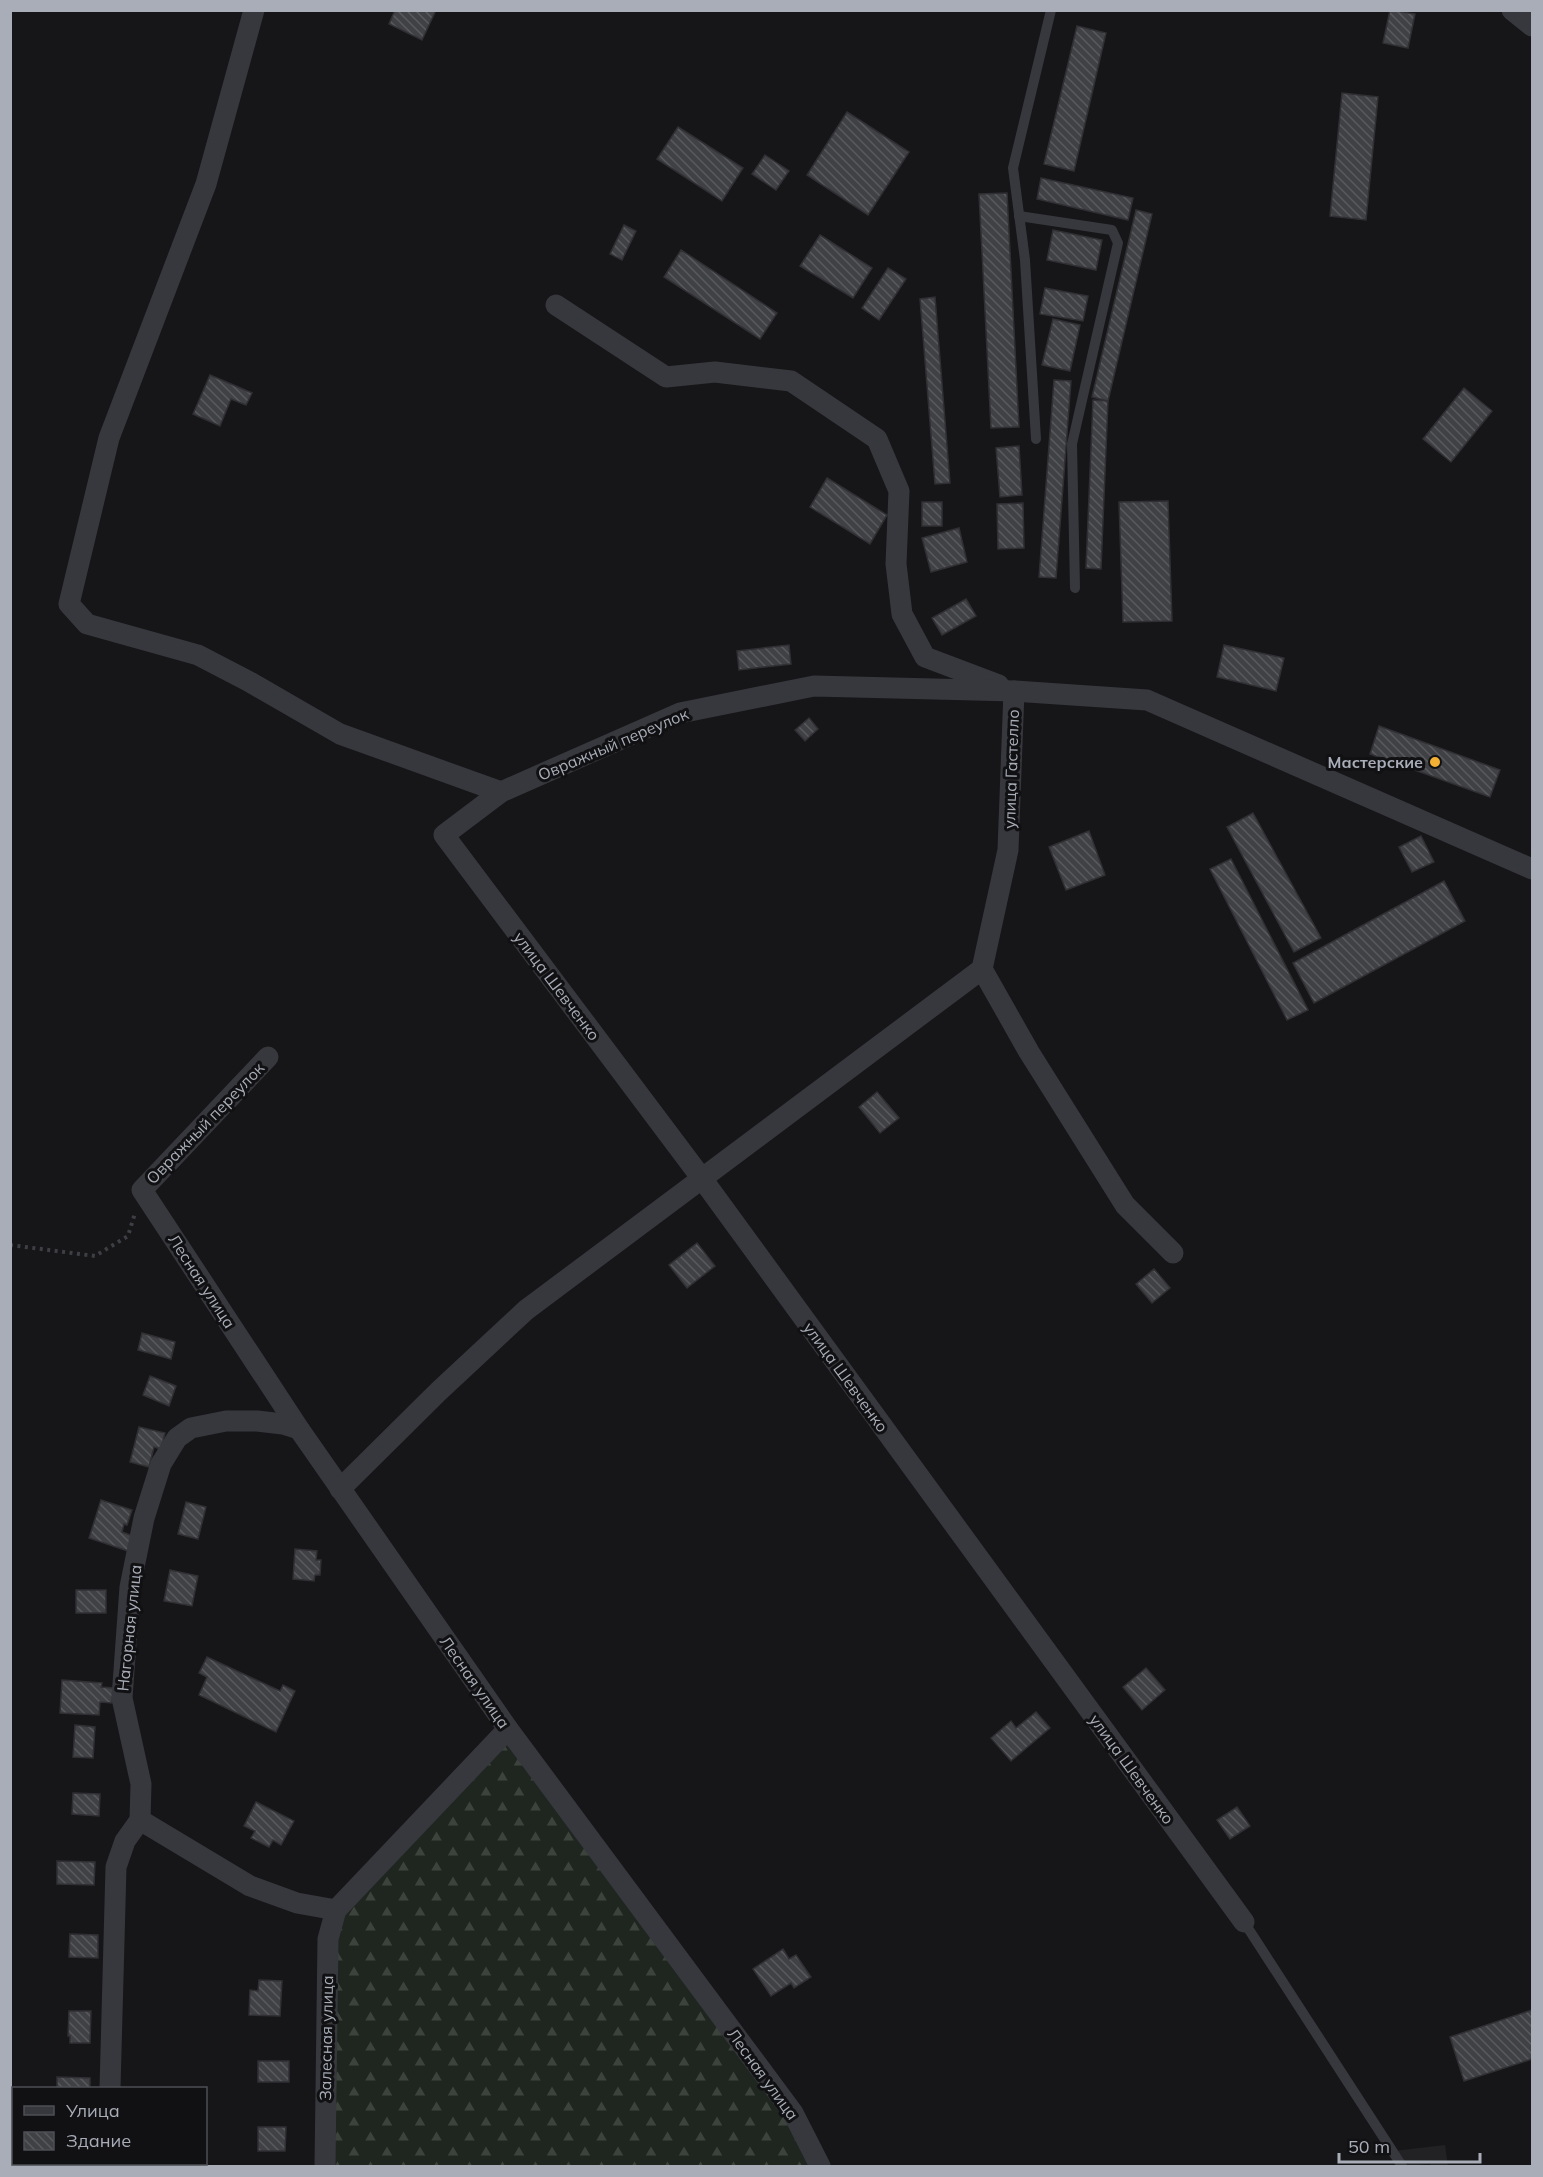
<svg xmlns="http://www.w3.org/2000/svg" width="1543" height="2177" viewBox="0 0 1543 2177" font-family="Mulish,sans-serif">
<defs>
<pattern id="forest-firs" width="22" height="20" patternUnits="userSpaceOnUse" patternTransform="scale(1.5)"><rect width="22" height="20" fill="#1e261f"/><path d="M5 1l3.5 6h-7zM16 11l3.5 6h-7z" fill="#3c433d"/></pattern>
<pattern id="building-back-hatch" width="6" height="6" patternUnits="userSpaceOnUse" patternTransform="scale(1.5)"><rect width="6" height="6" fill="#404145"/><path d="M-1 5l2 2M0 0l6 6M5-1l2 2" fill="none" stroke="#595a5e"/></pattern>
</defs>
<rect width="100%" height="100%" fill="#161618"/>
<path fill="#222225" d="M1445,2145L1448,2166H1431L1430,2164L1406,2166L1394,2151Z"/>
<path fill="url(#forest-firs)" d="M508,1729L820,2166H325L336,1910Z"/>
<g fill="url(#building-back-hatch)" stroke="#303034" stroke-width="1.5">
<path d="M395,10H436L422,40L389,24Z"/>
<path d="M1390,10L1415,14L1408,48L1383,43Z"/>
<path d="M1077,26L1106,33L1074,171L1044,164Z"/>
<path d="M1342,93L1378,97L1366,220L1330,216Z"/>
<path d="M847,112L909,152L868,215L807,175Z"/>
<path d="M678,127L743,168L722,201L657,159Z"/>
<path d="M765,155L789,171L776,190L752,174Z"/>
<path d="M1041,178L1133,198L1128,220L1037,199Z"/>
<path d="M1007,193L1019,427L991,428L979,194Z"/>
<path d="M1136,210L1152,214L1108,401L1092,397Z"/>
<path d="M624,225L636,231L622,260L610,254Z"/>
<path d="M1053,230L1102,240L1096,270L1047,260Z"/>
<path d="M820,235L872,268L853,298L800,266Z"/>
<path d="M681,250L777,313L760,339L664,277Z"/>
<path d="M888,268L906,279L879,320L862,308Z"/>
<path d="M1045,288L1088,296L1083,321L1040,314Z"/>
<path d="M935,297L950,483L935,484L920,299Z"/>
<path d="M1053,319L1080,325L1070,371L1042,365Z"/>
<path d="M210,375L252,393L246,405L231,399L220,426L193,414Z"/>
<path d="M1054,380L1071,381L1056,578L1039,577Z"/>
<path d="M1464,388L1492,411L1451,462L1423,439Z"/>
<path d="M1093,400L1108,401L1101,569L1086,568Z"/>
<path d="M1019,446L1022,495L1000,497L996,448Z"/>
<path d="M827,478L887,515L870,544L810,507Z"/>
<path d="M1168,501L1172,621L1123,622L1119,502Z"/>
<rect x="922" y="502" width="20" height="24"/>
<path d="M1023,503L1024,548L998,549L997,504Z"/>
<path d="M959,528L967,562L931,572L922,538Z"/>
<path d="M966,599L976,616L942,635L932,618Z"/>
<path d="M789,645L791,664L739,670L737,651Z"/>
<path d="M1224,645L1284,658L1276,691L1217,677Z"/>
<path d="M809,718L818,729L805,741L795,730Z"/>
<path d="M1379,726L1500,770L1490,797L1370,754Z"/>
<path d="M1253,813L1321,938L1294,952L1227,827Z"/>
<path d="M1089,831L1105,875L1066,890L1049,847Z"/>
<path d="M1421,836L1434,862L1412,872L1399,847Z"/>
<path d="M1231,859L1308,1010L1287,1020L1210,869Z"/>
<path d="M1444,881L1465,921L1314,1003L1293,963Z"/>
<path d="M877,1092L899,1118L880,1133L859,1107Z"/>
<path d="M697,1243L715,1266L687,1288L669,1265Z"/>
<path d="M1154,1269L1170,1288L1152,1303L1136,1284Z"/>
<path d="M142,1333L175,1342L171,1359L138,1350Z"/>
<path d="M150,1376L176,1386L169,1406L143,1395Z"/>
<path d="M139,1427L165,1433L161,1449L154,1447L149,1467L130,1462Z"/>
<path d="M101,1500L132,1510L127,1525L124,1524L122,1532L133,1536L128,1551L89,1538Z"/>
<path d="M186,1502L206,1507L198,1539L178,1534Z"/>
<path d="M295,1549L317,1551L316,1560H321L320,1575H315L314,1581L293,1579Z"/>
<path d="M170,1570L198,1576L192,1606L164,1601Z"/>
<rect x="76" y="1590" width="30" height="23"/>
<path d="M207,1657L280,1691L283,1685L295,1691L276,1732L199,1695L207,1677L199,1673Z"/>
<path d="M1146,1668L1165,1690L1142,1710L1123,1687Z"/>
<path d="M62,1680L102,1683L101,1687L113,1688L112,1703L100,1702L99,1715L60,1713Z"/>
<path d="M1036,1712L1050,1728L1011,1761L991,1738L1011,1721L1016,1728Z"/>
<path d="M75,1725L95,1727L93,1758L73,1757Z"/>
<path d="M73,1793L100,1794L99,1816L72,1814Z"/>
<path d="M256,1802L294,1821L281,1845L273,1840L269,1847L251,1838L255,1831L244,1826Z"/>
<path d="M1237,1807L1250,1826L1230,1839L1217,1820Z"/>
<path d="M57,1861L95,1862L94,1885L57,1884Z"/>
<path d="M70,1934L98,1935V1958L69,1957Z"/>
<path d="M783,1949L789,1959L796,1955L811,1977L794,1988L791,1983L771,1996L753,1969Z"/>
<path d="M259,1980L282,1981L280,2016L249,2015L250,1990L258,1991Z"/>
<path d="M1532,2010V2059L1464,2081L1450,2037Z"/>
<path d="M69,2011H91L90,2043H70V2036H68Z"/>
<rect x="258" y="2061" width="31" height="21"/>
<path d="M57,2077L90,2078V2088H57Z"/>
<path d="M258,2127H286L285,2151H258Z"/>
</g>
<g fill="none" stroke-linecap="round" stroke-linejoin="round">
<path stroke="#3d3f44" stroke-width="4" stroke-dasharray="3 4.5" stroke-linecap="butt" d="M10,1245L95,1256L128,1236L135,1213"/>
<g stroke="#37383d" stroke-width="10">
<path d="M1019,216L1112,230L1118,243L1072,444L1075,588"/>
<path d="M1036,439L1025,260L1013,168L1051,10"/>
<path d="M1244,1922L1402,2166"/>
</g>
<g stroke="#37383d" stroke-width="21">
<path d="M254,10L206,184L109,438L69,604L87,624L198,655L248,681L340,734L501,792"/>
<path d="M1512,10L1532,26"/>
<path d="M556,305L666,377L715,372L791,381L877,439L899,491L896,564L902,614L925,657L999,685"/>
<path d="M1014,691L1008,850L982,969L1029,1052L1125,1205L1173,1253"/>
<path d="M268,1057L142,1190L299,1429L508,1729L793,2113L820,2166"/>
<path d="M340,1489L439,1391L526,1310L982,969"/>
<path d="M140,1820L250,1886L297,1903L336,1910"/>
<path d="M1244,1922L703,1180L444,835L501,792L680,713L814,686L1014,691L1147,700L1532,869"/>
<path d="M110,2088L116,1867L125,1841L140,1820L141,1784L122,1698L130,1587L144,1518L161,1464L177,1438L191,1428L226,1421H257L283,1424L299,1429"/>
<path d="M109,2166V2164"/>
<path d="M325,2166L328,1939L336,1910L508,1729"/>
</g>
</g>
<circle fill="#f2b134" stroke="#111113" stroke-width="2" cx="1435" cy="762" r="6"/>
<g text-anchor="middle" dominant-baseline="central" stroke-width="6" stroke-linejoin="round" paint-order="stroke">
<g font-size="16" fill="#a8adb8" stroke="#111113">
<text transform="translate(613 744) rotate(-23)">Овражный переулок</text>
<text transform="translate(1011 769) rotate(-88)">улица Гастелло</text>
<text transform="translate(557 986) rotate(53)">улица Шевченко</text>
<text transform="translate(205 1123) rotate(-46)">Овражный переулок</text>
<text transform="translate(202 1281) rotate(57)">Лесная улица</text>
<text transform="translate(846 1377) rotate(54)">улица Шевченко</text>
<text transform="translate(129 1628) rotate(-84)">Нагорная улица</text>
<text transform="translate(475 1682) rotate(55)">Лесная улица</text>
<text transform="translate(1132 1769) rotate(54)">улица Шевченко</text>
<text transform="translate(326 2038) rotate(-89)">Залесная улица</text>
<text transform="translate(763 2074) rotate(54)">Лесная улица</text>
</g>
<g font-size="16" font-weight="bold" fill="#a8adb8" stroke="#111113" text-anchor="end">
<text x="1423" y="762">Мастерские</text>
</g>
</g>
<rect width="1543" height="2177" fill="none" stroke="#a8adb8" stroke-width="24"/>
<rect x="12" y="2087" width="195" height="78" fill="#111113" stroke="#4d4f55" stroke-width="1.5"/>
<rect x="24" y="2106" width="30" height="9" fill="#37383d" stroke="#4d4f55" stroke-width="1.5"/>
<text x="66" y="2117" font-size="18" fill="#a8adb8">Улица</text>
<rect x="24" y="2132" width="30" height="18" fill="url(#building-back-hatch)" stroke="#4d4f55" stroke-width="1.5"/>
<text x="66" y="2147" font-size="18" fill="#a8adb8">Здание</text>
<path d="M1339 2153v9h141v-9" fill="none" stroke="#a8adb8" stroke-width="3"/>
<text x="1348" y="2153" font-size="18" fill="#a8adb8" stroke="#111113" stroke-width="4.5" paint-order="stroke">50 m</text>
</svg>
